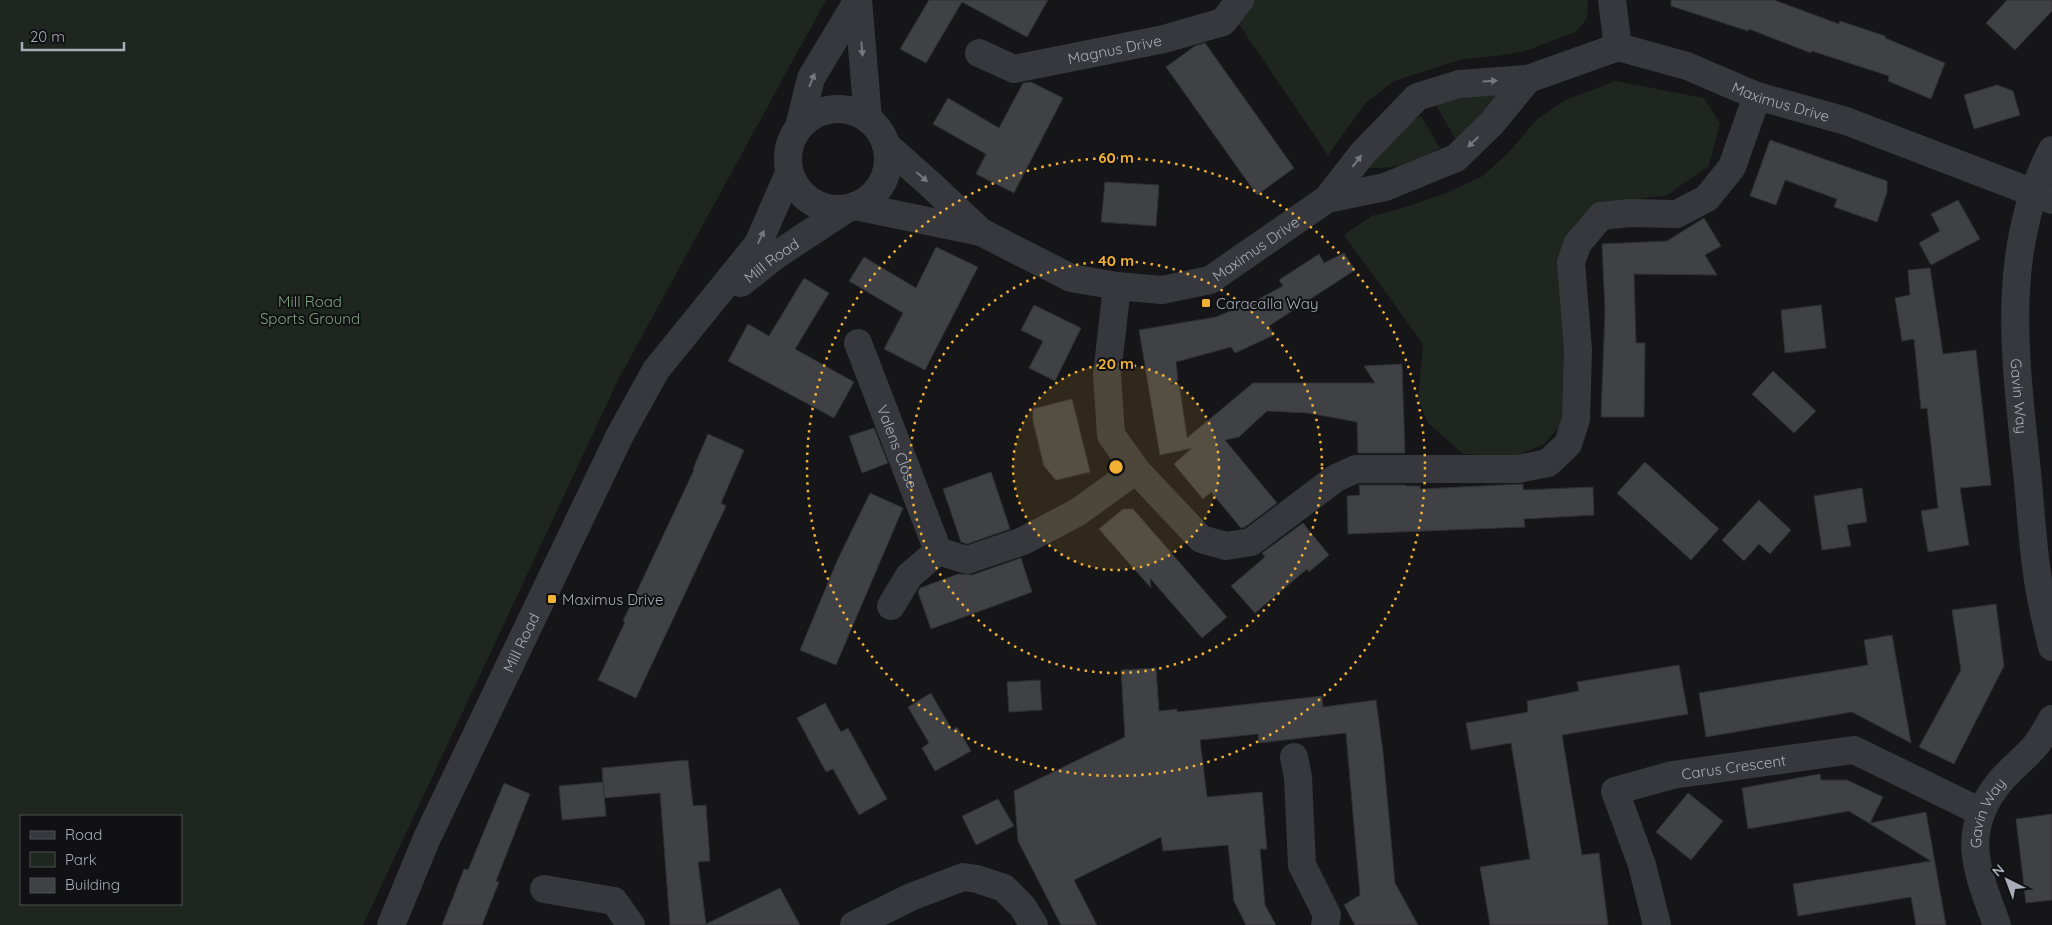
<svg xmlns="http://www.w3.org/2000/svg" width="2052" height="925" viewBox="0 0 2052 925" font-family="Quicksand,sans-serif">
<rect width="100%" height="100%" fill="#161618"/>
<g fill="#1e261f" fill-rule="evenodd">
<path d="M0,0H826L619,378L363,925H0ZM21,816H181V904H21Z"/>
<path d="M1252,0H1588L1587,18L1576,32L1525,51L1496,56L1463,59L1394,81L1366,103L1328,155L1238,23Z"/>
<path d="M1616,81L1704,98L1720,123L1709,166L1667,195L1596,205L1575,224L1562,254L1570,364L1560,426L1543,445L1512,457L1463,454L1428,423L1418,398L1423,344L1344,235L1371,216L1400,209L1446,193L1483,176L1511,150L1537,119L1565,100Z"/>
<path d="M1504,92L1457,142L1435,103L1455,98Z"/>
<path d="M1421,116L1440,148C1414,162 1397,169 1367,168L1413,120Z"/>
</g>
<g fill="#404145" stroke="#303034">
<path d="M929,0H1048L1027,37L962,2L926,63L900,49Z"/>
<path d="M1671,0H1774L1839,24L1840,21L1885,36V38L1945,63L1931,99L1888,81L1889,76L1812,51L1811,53L1749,29L1748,31L1671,6Z"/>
<path d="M2007,0H2052V11L2015,50L1986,23Z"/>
<path d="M1205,43L1294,168L1257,195L1166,67L1195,46Z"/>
<path d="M1031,82L1063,98L1014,193L976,174L986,154L933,124L948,98L999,128L1023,83Z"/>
<path d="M1997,85L2013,91L2020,115L1974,129L1964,95Z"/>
<path d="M1770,140L1887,181V192L1877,222L1834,207L1837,199L1785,180L1776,205L1750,196Z"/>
<path d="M1105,182L1159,185L1156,226L1101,222Z"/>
<path d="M1958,200L1980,239L1931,265L1919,243L1940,231L1931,214Z"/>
<path d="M1704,218L1721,246L1705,255L1717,275L1634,274L1636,343H1645L1644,417H1601L1605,311L1602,244L1667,241Z"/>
<path d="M936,247L978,267L925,370L884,349L903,313L849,281L864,257L916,288Z"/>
<path d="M1344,253L1355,270L1269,326L1274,335L1235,353L1231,347L1176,362L1178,380L1170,384H1179L1187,438L1253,383H1375L1364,366L1402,364L1405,453H1358L1357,422L1308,413L1267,411L1239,437L1225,440L1277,503L1245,527L1241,528L1211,492L1203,499L1174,464L1192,448L1160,455L1139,330L1216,317L1257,300L1283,286L1279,280L1319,254L1324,263Z"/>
<path d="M1930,268L1943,354L1976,350L1991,485L1960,488L1969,545L1928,552L1921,511L1938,508L1927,408L1921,409L1914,339L1902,341L1895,298L1910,295L1908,270Z"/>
<path d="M804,278L829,293L795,349L854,382L834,418L728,361L748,324L769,336Z"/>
<path d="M1034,305L1081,328L1055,381L1029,368L1043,341L1021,330Z"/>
<path d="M1821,305L1826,348L1785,353L1781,310Z"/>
<path d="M1773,371L1816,411L1794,433L1752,394Z"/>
<path d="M1072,399L1090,472L1056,480L1044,466L1033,421V409Z"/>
<path d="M874,428L888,463L862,473L849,436Z"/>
<path d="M708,434L744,450L721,503L726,506L636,698L598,680L625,622L623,621L694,470L693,469Z"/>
<path d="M1645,462L1719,529L1691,560L1617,493Z"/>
<path d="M991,472L1010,529L967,544L961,542L943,489Z"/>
<path d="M1523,484V490L1593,487L1594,515L1524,519L1525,527L1348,534L1347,496L1360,495L1359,485H1406V486H1420V489Z"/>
<path d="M1862,488L1867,522L1847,525L1851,546L1822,550L1814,496Z"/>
<path d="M870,493L903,508L836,665L800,650L837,561Z"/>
<path d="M1759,500L1791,530L1770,554L1759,544L1744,561L1722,540Z"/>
<path d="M1123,509H1133L1227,617L1202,638L1150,578L1151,588L1099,529Z"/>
<path d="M1303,523L1329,555L1309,572L1307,569L1255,613L1231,586L1265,557L1262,553Z"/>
<path d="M1021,558L1032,592L931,629L918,592L920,588L958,574L972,575Z"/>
<path d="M1996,604L2004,666L1954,764L1919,747L1961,670L1952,610Z"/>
<path d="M1892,635L1911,743L1852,712L1706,737L1699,693L1868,665L1864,640Z"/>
<path d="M1679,665L1688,714L1562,735L1582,855L1599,853L1608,925H1490L1480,867L1530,859L1511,743L1471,750L1466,723L1528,712L1527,701L1579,691L1577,682Z"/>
<path d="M1156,668L1159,711L1177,709V712L1322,696L1323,707L1376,700L1383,752L1395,883L1418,925H1355L1344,905L1360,895L1346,733L1259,743L1258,734L1200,740L1207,797L1262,792L1267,849H1260L1265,905L1276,925H1246L1234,901L1228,845L1163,851L1161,837L1074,880L1097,925H1061L1018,841L1014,791L1125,737L1121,670Z"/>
<path d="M1040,680L1042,710L1009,712L1007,682Z"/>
<path d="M931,693L952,730L957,727L971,751L935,771L922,748L929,743L908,707Z"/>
<path d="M825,703L841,732L848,728L887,799L859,815L833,769L826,772L797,718Z"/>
<path d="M688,760L693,806L706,805L710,861L698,862L706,924L780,888L800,925H670L660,793L604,798L602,768Z"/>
<path d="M1820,774L1821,780H1847L1883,797L1870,823L1926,812L1946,925H1916L1911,897L1798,916L1793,884L1931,861L1849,811L1748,829L1742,788Z"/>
<path d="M603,782L606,816L562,820L559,786Z"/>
<path d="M504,783L530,794L496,881L499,882L482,925H442L464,869L468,870Z"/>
<path d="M1688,793L1723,821L1691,860L1656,832Z"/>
<path d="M998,799L1014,826L976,845L962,816Z"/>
<path d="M2052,814V900L2026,903L2016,819Z"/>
</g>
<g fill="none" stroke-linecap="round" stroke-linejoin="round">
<g stroke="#37383d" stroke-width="28">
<path d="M858,0L868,119"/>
<path d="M1612,0L1618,47"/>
<path id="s1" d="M979,53L1014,69L1164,39L1223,22L1240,0"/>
<circle cx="838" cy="159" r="50"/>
<path d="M799,127L811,78L858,0"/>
<path d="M886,145L931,185L981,232"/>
<path id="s2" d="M2052,150C2000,250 2015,356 2026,463C2031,506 2032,550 2040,592C2043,610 2048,629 2052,647"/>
<path d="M1327,199L1385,187L1456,158L1491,124L1528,79"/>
<path id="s3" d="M855,206L981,232L1071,278L1117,286L1162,290L1210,280L1327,199L1362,154L1417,97L1459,84L1528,79L1618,47L1687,66L1757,96L1846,121L2052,200"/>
<path id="s4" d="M741,283L775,256L846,209"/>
<path d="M1117,286L1107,375L1111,435L1136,470L1201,539L1226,546L1251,542L1336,478L1356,469H1518L1548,463L1568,444L1576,419L1578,350L1571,262L1578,243L1601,216L1630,213L1677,214L1707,198L1732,167L1757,96"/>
<path id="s5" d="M858,343L938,551L967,560L1023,541L1078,512L1136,470"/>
<path d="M891,606L909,576L938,551"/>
<path d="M1294,757L1298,777L1302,865L1327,915L1325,925"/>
<path d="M544,889L614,901L631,925"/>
<path id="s6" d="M391,925L427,838L620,435L656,370L758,244L789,173"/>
<path d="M854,925L911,897L963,877L977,879L1004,888L1022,906L1034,925"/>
<path id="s7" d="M1657,925L1642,865L1615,791L1672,775L1854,750L1981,812"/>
<path id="s8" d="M1997,925C1978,873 1959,834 1998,784C2009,770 2024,759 2036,745C2042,738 2047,728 2052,719"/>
</g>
</g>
<defs><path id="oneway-solid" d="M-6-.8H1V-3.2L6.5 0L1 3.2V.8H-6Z" transform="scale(1.25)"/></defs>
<g fill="#757881">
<use href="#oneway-solid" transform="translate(862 49) rotate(85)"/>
<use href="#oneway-solid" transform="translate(812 80) rotate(-68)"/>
<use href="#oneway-solid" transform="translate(1490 81) rotate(-4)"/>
<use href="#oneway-solid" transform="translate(1473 142) rotate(136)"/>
<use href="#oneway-solid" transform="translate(1357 161) rotate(-52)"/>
<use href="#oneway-solid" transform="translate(922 177) rotate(41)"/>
<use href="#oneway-solid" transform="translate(761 237) rotate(-65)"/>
</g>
<circle cx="1116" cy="467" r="103" fill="#f2b134" fill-opacity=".12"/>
<g fill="none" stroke="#f2b134" stroke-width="2.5" stroke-dasharray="2.5 5">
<circle cx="1116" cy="467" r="103"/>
<circle cx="1116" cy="467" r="206"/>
<circle cx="1116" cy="467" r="309"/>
</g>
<g fill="#f2b134" stroke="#111113" stroke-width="2">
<rect x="1201" y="298" width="10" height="10" rx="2.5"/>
<rect x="547" y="594" width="10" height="10" rx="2.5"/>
</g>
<g text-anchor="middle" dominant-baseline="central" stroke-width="4" stroke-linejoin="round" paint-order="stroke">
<g font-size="15" fill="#a8adb8" stroke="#111113">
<text stroke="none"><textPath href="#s1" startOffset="141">Magnus Drive</textPath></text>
<text stroke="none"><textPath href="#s3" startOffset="1030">Maximus Drive</textPath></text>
<text stroke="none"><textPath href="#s3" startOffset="426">Maximus Drive</textPath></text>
<text stroke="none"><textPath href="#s4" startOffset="38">Mill Road</textPath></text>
<text stroke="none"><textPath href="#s2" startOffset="252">Gavin Way</textPath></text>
<text stroke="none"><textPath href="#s5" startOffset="111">Valens Close</textPath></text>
<text stroke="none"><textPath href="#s6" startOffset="311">Mill Road</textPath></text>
<text stroke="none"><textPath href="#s7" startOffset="262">Carus Crescent</textPath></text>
<text stroke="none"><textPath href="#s8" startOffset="118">Gavin Way</textPath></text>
</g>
<g font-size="15" fill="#7fa381" stroke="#111113">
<text x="310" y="301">Mill Road<tspan x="310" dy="17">Sports Ground</tspan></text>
</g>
<g font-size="15" fill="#a8adb8" stroke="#111113" text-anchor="start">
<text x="1216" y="303">Caracalla Way</text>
<text x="562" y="599">Maximus Drive</text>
</g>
</g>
<circle cx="1116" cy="467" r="8" fill="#f2b134" stroke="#111113" stroke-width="2.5"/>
<g font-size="15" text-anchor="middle" font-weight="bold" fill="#f2b134" stroke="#111113" stroke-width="4" stroke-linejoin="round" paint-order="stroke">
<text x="1116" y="163">60 m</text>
<text x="1116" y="266">40 m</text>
<text x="1116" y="369">20 m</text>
</g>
<rect x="20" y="815" width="162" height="90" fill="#111113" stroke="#4d4f55"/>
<rect x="30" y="831" width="25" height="8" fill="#37383d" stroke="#4d4f55"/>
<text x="65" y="840" font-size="15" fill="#a8adb8">Road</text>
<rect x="30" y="852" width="25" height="15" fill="#1e261f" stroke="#4d4f55"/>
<text x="65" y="865" font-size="15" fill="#a8adb8">Park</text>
<rect x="30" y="878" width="25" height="15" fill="#404145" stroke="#4d4f55"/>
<text x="65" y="890" font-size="15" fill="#a8adb8">Building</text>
<g transform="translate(2007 880) rotate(318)" stroke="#111113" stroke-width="4" paint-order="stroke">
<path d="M0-4L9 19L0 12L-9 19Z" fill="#a8adb8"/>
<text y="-8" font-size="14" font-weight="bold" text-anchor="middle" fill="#a8adb8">N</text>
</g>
<path d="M22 42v8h102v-8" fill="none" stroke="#a8adb8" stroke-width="2.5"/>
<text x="30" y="42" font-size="15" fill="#a8adb8" stroke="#111113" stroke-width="4" paint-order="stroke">20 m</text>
</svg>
